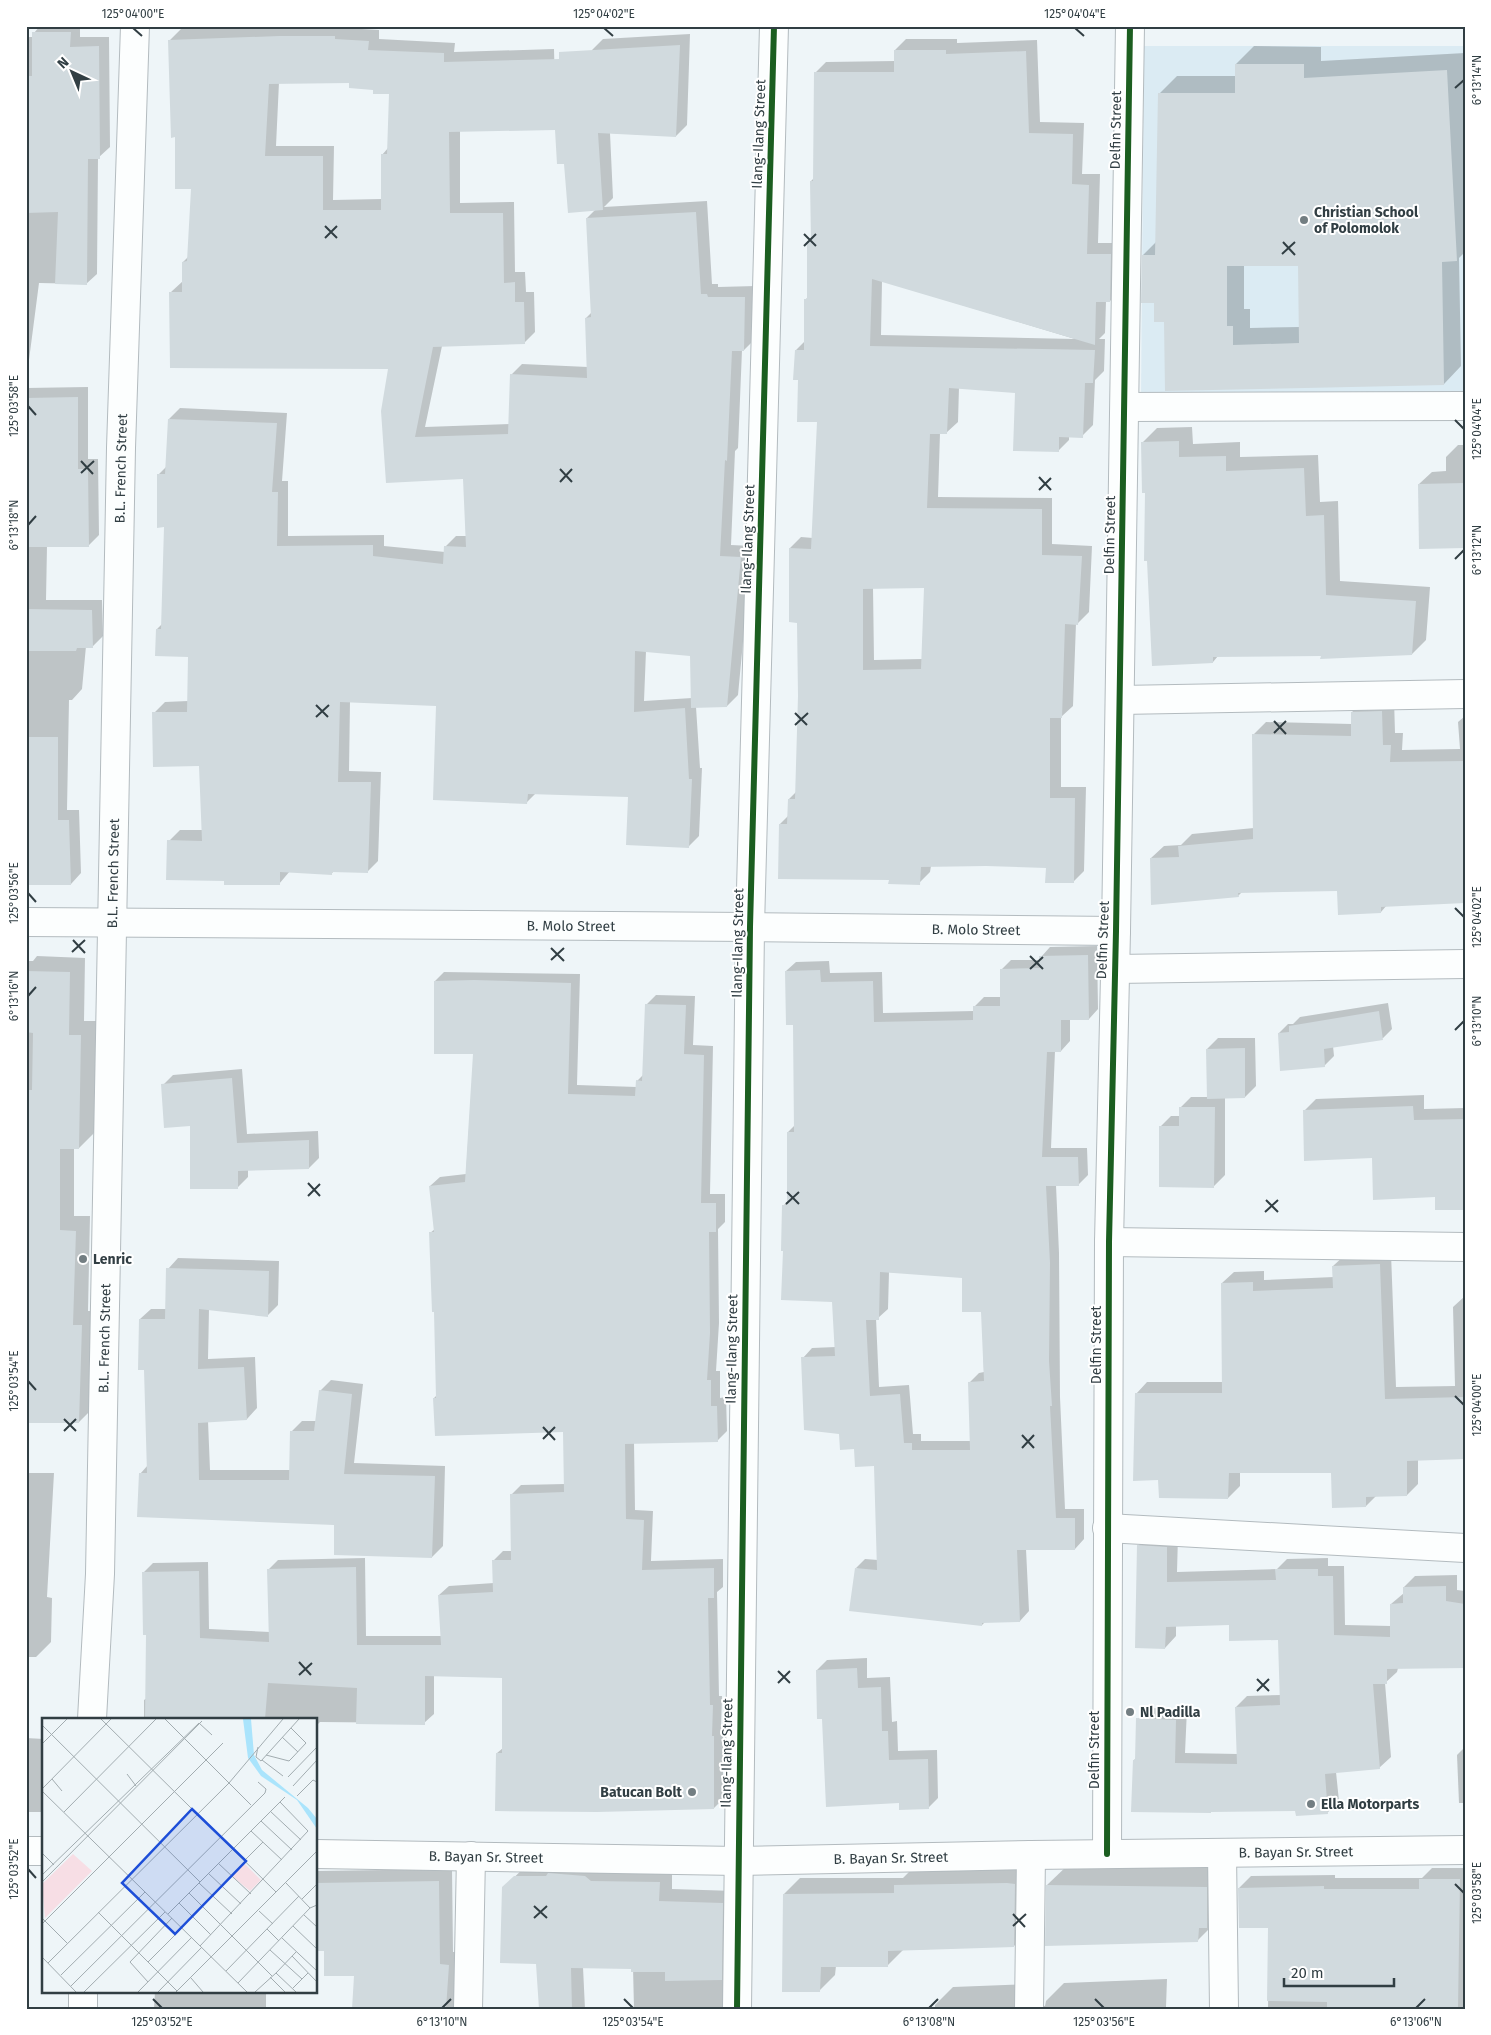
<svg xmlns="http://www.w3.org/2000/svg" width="1491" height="2035" viewBox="0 0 1491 2035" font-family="'Fira Sans',sans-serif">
<rect width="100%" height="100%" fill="#eef5f8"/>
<path fill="#dbebf3" d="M1144,46H1465V395L1141,399Z"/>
<g fill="#0003" fill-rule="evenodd">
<path d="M40,26H80V37H109L110,147L98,158L97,274L86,284L39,283L26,383V37H33L34,33Z"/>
<path d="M302,26H345V28L379,30V39L455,43L454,52L554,49L555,88H591L592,50L603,39L690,34L687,125L676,136L610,133L613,198L604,207L707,201L712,284H718V287L756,286L755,339L744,350H742L738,448L735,451L731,545L752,546L738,695L727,706L696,707L700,768H702L699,836L688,847L629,796L536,793L527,802L437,705L350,701L349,771L381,772L378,861L367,872L334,871L331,874L290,871L279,884L169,841L180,830H203L201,764L154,713L165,702L188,701L189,655L157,629L162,624L165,526L158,475L167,466L169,419L180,408L287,413L282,481H288V536L384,535V546L445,552V547L456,536H466L465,478L387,482L390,368L171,292L183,281V262L189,256L192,188L176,136L170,40L181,29ZM279,82H351L390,93L388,148L382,155V199L333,200L334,146H276ZM557,129L565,162L596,209L587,218L592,312L586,318L588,367L522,364L511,375L510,424L425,427L442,346L524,343L535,332L534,292H526L525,272H515L514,202L460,203V130ZM646,651L691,655L692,698L644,701Z"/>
<path d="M906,39H957V43L1037,40L1040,122L1084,123L1082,174H1100L1098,243H1121V290L1110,301H1106L1105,333L1099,339H1105L1104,371L1095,380L1093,425L1082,436H1069V440L1058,451L1016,391L959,387L958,422L946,433H940L938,497L1052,498V544L1092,546L1089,612L1078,623H1076L1073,706L1061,717V787H1086L1084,871L1073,882L1047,866H931L930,872L919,883L890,879L780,824L788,816L789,799L796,792L799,696L798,621L790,548L801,537L813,538L818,421L799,379L796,350L805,341V300L808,297V241L812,237L811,181L814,178L815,73L826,62L895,61V50ZM882,281L1075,339L881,335ZM873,587H925L922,659L874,660Z"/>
<path d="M1254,46L1321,47V61L1465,53V252L1459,258L1461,366L1444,384L1167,390L1165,320L1156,302L1143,255L1156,242L1159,94L1177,76H1236V64ZM1244,265H1299L1300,327L1250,328V309H1244Z"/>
<path d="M88,387V459H98L99,535L89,545L47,546L46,600H102L103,636L93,646H86L82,689L72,700H69L67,810H79L81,873L71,884L26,861V388Z"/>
<path d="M1192,427L1193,444L1240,442V457L1318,455L1320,502L1338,501L1340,581L1430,587L1426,640L1412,654L1218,656L1213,662L1146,492L1142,443L1157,428Z"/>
<path d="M1458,445H1465V547L1419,484L1432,472L1446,471V457Z"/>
<path d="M1394,699L1395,733H1403L1402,750L1460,749L1458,722L1465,716V901L1387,905L1381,912L1338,890L1242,892L1238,896L1151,858L1164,846L1181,845L1192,834L1254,828L1253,735L1266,722L1352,724V712L1365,700Z"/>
<path d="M1097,946L1098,1009L1089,1019H1070V1041L1061,1051H1055L1051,1148H1087L1088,1175L1078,1185H1056L1059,1253L1060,1397L1065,1509H1084V1539L1075,1549H1026L1029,1611L1020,1621L985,1622L982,1625L856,1568L865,1559L878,1560L876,1464L840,1433L803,1358L812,1348L836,1347L833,1300L783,1206L788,1201V1132L795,1125L794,1024L786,971L796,962L829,961L830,973L882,972L883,1013L974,1011V1007L984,997H1001V970L1011,960H1041V957L1050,947ZM889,1272L963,1276L982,1311L984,1372L979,1373L970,1382L971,1441H921V1434H913L909,1385L879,1387L876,1318H878L888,1309Z"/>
<path d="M37,956L85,958L84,1021H96L94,1133L79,1148H74V1216H90L88,1311H97L94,1407L79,1422H26V961H33Z"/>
<path d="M444,972L580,974L577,1085L637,1087V1081L644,1074L646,1005L656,995L695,996L693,1045L713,1046L710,1194H725V1222L718,1229L719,1323L716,1371H720V1398L726,1397L727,1431L717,1441L634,1442L635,1510L653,1511L651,1561L723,1559V1587L717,1592L719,1696H722L721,1727H723V1799L714,1808L497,1753L503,1748V1676L434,1675V1714L424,1723L320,1722L316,1726V1719H144V1700L147,1698V1634L144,1572L153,1563L208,1562L209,1629L270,1632L268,1570L278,1560L365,1558L366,1636H442L439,1595L449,1586L494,1583L493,1561L503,1551H512L511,1495L521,1485L565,1484L564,1431L434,1398L437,1395L435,1311L430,1233L435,1229L430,1186L440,1177L466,1174L474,1052L435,981Z"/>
<path d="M1388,1003L1392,1029L1383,1038L1333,1046L1334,1056L1324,1066L1279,1033L1288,1024H1293L1300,1017Z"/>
<path d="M1218,1038H1255L1256,1086L1245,1097H1225V1175L1214,1186L1160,1127L1171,1116H1180V1108L1191,1097H1208L1207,1049Z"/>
<path d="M242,1069L247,1134L318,1131L319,1158L309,1168L248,1170V1177L238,1187L163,1085L173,1075Z"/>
<path d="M1424,1095V1109L1465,1108V1208L1436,1196L1373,1157L1305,1110L1316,1099Z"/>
<path d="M1391,1253L1396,1387L1455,1386L1453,1307L1465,1296V1458L1418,1460V1484L1407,1495L1376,1496L1366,1506L1333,1472H1240V1486L1228,1498L1160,1479L1136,1394L1147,1382H1223L1222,1283L1234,1272L1264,1271V1280L1334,1277L1333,1266L1345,1255Z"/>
<path d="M178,1258L279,1261L278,1305L268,1315L209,1309L208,1359L255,1357L257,1408L247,1419L208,1421L210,1470H290L291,1432L302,1421H316L320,1391L331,1380L363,1384L354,1463L445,1466L443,1546L432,1557L335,1524L140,1474L148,1465L145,1368L140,1319L151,1309H166L168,1269Z"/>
<path d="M26,1473H54L47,1597L52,1598L51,1642L36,1657H26Z"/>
<path d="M1149,1535L1178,1536L1177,1572L1277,1569L1287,1559L1328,1558V1566H1344L1345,1625L1391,1626V1604L1404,1593V1587L1415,1576L1457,1575V1590L1465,1591V1667L1398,1668L1397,1672L1385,1683L1391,1757L1379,1768L1336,1772L1339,1801L1327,1813L1296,1809L1134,1760L1136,1758L1138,1719L1149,1708L1187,1709L1185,1753L1238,1754L1236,1707L1247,1696L1281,1695L1279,1638L1230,1624L1176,1625V1636L1165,1648L1138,1546Z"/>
<path d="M867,1658V1678L890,1677L892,1722L897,1721L898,1751L937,1750L938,1798L928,1808L900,1802L823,1717L817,1670L827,1660Z"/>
<path d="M26,1738L44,1739V1812H26Z"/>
<path d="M1465,1747V1803H1459L1457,1755Z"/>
<path d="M528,1864L672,1870V1889L735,1891L734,2009H634L633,1967H583L585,2009H540L538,1962L503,1888Z"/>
<path d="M1069,1864L1228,1866L1219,1919L1198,1940L1047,1885Z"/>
<path d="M1024,1867L1030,1930L1014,1946L903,1950L887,1966H836L835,1975L819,1991L784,1894L800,1878H903L911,1870Z"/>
<path d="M1432,1868H1465V2009H1268L1269,1927L1239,1888L1251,1876L1335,1875V1878H1422Z"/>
<path d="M452,1869L453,1952H462L458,2009H354L356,1974L325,1950H316V1871Z"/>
<path d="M1167,1979L1166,2007L1165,2009H935V2005L953,1987L1031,1984L1040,2005L1045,2006L1046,2001L1064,1983Z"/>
<path d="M155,1991H266V2009H154Z"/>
</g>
<g fill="#d1dade" fill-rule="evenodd">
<path d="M32,32H71L70,47L99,46L100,159H88L87,285L55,284L58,212L26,213L29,106H26V76H32Z"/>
<path d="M279,36H335V39L369,41L368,50L444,53V62L559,59V52L680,45L676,137L598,133L603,210L568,213L564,164H557L555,130L449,132L450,213H503L504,283L515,282V302H524L525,344L433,347L415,437L508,434L510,374L587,378L585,318L591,317L586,218L696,212L701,294H707L708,297H745L744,351H732L727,461L725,460L720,556L741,557L727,707L691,708L690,656L635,651L634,712L685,708L689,779H692L689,848L626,845L628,797L528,794L527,804L433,800L436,706L340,702L338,782H371L368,873L332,872V875L280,872V885H224V881L166,880L167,840L202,841L199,766L153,767L152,712H187L188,657L155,656L156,629H161L164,527L157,528V474H165L168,419L277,423L272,492H278L277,546L373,545V556L443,564L444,546L466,547L463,479L386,483L381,411L388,369L170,368L169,292H182V262L187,261L191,189H175V137L171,138L168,40ZM349,83V88L373,90V94H389L387,154H381V210H323V156H265L269,84Z"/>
<path d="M894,50H946V54L1026,51L1029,133L1073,134L1072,184L1089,185L1087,254H1111L1110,302H1096L1095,345L872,279L870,346L1095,350L1093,383H1085L1083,438L1059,437V452L1013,451L1015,393L949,388L947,434H930L927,508L1042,509V555L1082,556L1078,625L1065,624L1062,718H1050V798H1075L1074,883H1045L1046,868L986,866L921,867L920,885L888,884L889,880L778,879L779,824H787L788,799H795L798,696L797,623L789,622V548L811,549L817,422H797L798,380H793L795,350H804V299H807V241H811L810,181H813L814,72H894ZM924,588L921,669L863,670V589Z"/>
<path d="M1235,64H1304V78L1447,70L1457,261L1442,262L1444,385L1165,391L1164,322H1154V303H1141L1142,255H1155L1158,93H1235ZM1227,266H1298L1299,343L1233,345V326H1227Z"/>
<path d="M78,397V469H88L89,547H26V398Z"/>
<path d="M1179,441V457L1226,456V471L1304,468L1306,516L1324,515L1326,595L1416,601L1412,655L1320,659L1321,656L1213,657V663L1152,666L1147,561H1144L1145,493H1142L1141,442Z"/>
<path d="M1465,483V548L1419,549L1418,484Z"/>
<path d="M26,609L92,610L93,648H77L76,651H26Z"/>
<path d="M1382,711L1383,745H1391L1390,762L1465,761V903L1381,907V913L1338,915L1337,891L1238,893L1239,897L1151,905L1150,858L1179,857L1178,846L1253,839L1252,734L1351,736V712Z"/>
<path d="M26,737H58V820H69L71,885H28Z"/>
<path d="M1088,955L1089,1020H1061V1052H1047L1042,1157H1078L1079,1186H1046L1050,1263L1049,1361L1052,1406H1050L1056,1518H1075V1550H1017L1020,1622L982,1623V1626L849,1611L855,1568L877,1570L874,1466L855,1467L854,1449L840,1450L839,1434L804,1430L801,1357L835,1356L832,1302L781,1300L783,1251H781L782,1205H787V1132H794L793,1025H786L785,971L820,970L821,982L873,981L874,1022L973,1020V1006H1000V969L1040,968L1039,956ZM880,1272L962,1278V1312H981L984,1381L968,1382L970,1450H912V1443H904L900,1394L870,1396L866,1320H879Z"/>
<path d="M26,971L70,972L69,1035H81L79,1149H60V1230L76,1231L73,1325H82L79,1423H26V1090H32L33,1033L26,1032Z"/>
<path d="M474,980L571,983L568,1094L635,1096L636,1080L642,1081L645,1004L686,1005L684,1054L704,1055L701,1203H716V1232H709L710,1333L707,1380H711V1406H717L718,1442L625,1444L626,1519L644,1520L642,1570L714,1568V1598H708L710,1705H713L712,1736H714V1809L597,1812L495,1811L496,1753H502V1678L425,1676V1725L356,1724L357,1688L268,1683L265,1719H145L146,1635H143L142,1572L199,1571L200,1638L269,1642L267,1569L356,1567L357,1645H441L438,1595L493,1592L492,1560H511L510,1494L564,1492L563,1432L435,1436L433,1398H436L434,1312H432L429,1232H434L429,1186L465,1182L473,1054H434V981Z"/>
<path d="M1379,1011L1383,1040L1324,1049L1325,1067L1280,1071L1278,1033L1289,1032V1026Z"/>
<path d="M1245,1048V1098L1207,1099L1206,1049Z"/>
<path d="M232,1078L237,1143L309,1140V1169L238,1171V1189H190V1126L164,1128L161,1084Z"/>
<path d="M1413,1106L1414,1120L1465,1119V1210H1435V1197L1373,1200L1372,1158L1304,1161L1303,1110Z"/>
<path d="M1179,1107H1215L1214,1188L1159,1187V1126H1179Z"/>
<path d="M1380,1264L1385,1399L1465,1397V1459L1407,1461V1496L1366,1497V1507L1332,1508L1331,1473H1229L1228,1499L1159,1498L1158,1480L1133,1481L1135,1393H1222L1221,1283L1253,1282V1291L1333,1288L1332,1266Z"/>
<path d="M166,1268L269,1271L268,1317L199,1309L198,1369L244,1367L247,1420L198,1423L199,1480H289L290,1431H314L319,1390L352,1394L344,1474L435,1476L432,1558L334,1555V1525L137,1517L139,1473H147L144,1370H138L139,1319H165Z"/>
<path d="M1137,1545L1167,1547V1582L1276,1580L1275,1569H1318V1576H1333L1334,1635L1390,1637V1604L1403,1603V1587L1446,1586V1601L1465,1604V1668L1387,1669V1684H1373L1380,1769L1325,1774L1328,1814L1296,1816L1295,1811L1211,1812V1813L1131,1812L1133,1760H1135L1136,1718L1176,1720L1175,1763L1237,1764L1235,1707L1280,1705L1278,1640L1229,1641V1625L1166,1627L1165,1649L1135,1648Z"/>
<path d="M857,1668L858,1688L881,1687L882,1731H888L889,1760L928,1759L929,1809L899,1810V1803L826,1807L822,1719H817L816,1670Z"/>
<path d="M548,1873L585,1876L591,1881L660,1882L659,1901L723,1903L722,1980L665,1981V1972H631V1969L571,1968L572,2009H539L536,1964L500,1963L502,1887L514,1876H546Z"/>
<path d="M1419,1879H1460L1458,2009H1327V2002L1267,2001L1268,1928H1239L1238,1888L1324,1886V1889H1419Z"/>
<path d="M439,1881L440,1964L449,1965L446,2009H352L354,1976H324V1951H316V1883Z"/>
<path d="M1007,1883L1015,1884L1014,1947L888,1951V1967H821L820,1992H782L783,1894L894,1893V1885Z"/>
<path d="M1046,1885L1207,1887V1928H1199L1198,1942L1045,1946Z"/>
</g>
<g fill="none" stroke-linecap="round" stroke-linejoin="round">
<g stroke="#b3bbbf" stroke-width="30">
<g id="street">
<path d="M1125,407L1465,406"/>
<path d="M1120,700L1465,694"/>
<path id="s1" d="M26,922L750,927L1116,931"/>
<path d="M1115,969L1465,964"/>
<path d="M1109,1242L1465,1247"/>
<path d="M1107,1528L1465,1548"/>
<path d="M1222,1853L1224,2009"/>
<path d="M1107,1854L1109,1242L1116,931L1130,26"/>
<path d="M468,2009L471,1856"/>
<path d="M737,2009L750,927L774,26"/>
<path d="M1029,2009L1031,1855"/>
</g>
</g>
<g stroke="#b3bbbf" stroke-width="30">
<g id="secondary">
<path id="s2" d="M92,1719L100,1574L121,448L135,26"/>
<path d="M26,1851H44"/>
<path id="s3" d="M316,1854L738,1861L1031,1855L1465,1850"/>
<path d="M83,1991V2009"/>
</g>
</g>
<use href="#street" stroke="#fcfefe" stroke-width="28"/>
<use href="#secondary" stroke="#fcfefe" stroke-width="28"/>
<g stroke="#fff" stroke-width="9">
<g id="cycleway">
<path d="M1107,1854L1109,1242L1116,931L1130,26"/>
<path d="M737,2009L750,927L774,26"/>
</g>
</g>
<use href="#cycleway" stroke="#1b5e20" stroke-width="6"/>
</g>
<path fill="none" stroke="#313e43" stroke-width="2" d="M133,28L142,36M604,28L613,36M1075,28L1084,36M1455,88L1464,80M325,226L337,238M804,234L816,246M325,238L337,226M1283,242L1295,255M804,246L816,234M1282,254L1295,242M28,406L36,415M1455,420L1464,429M81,461L93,474M560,469L572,482M81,473L94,461M1039,477L1051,490M560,482L572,469M1039,490L1051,478M28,525L36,516M1455,559L1464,550M316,705L328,717M795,713L807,725M316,717L329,705M1274,721L1286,734M795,725L808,713M1274,733L1286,721M28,893L36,902M1455,908L1464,917M73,940L85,953M551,948L564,961M72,952L85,940M1030,956L1043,969M551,960L564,948M1030,969L1043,957M28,996L36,987M1455,1030L1464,1021M308,1183L320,1196M787,1192L799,1204M308,1196L320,1184M1266,1200L1278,1212M786,1204L799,1192M1265,1212L1278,1200M28,1381L36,1390M1455,1396L1464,1405M64,1419L76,1431M543,1427L555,1440M64,1431L76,1419M1022,1435L1034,1448M543,1439L555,1427M1022,1448L1034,1435M299,1662L311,1675M778,1671L790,1683M299,1675L312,1663M1257,1679L1269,1691M778,1683L790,1671M1257,1691L1269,1679M28,1869L36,1878M1455,1884L1464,1893M534,1906L547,1918M1013,1914L1025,1927M534,1918L547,1906M1013,1926L1026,1914M153,1999L162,2008M624,1999L633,2008M1095,1999L1104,2008M442,2008L451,1999M929,2008L938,1999M1416,2008L1425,1999"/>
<g fill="#737e82" stroke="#fff" stroke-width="2">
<circle cx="1304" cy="220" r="5"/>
<circle cx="83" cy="1259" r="5"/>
<circle cx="1130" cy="1712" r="5"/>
<circle cx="692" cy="1792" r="5"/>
<circle cx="1311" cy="1804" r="5"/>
</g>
<g text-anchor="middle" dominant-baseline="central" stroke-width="4" stroke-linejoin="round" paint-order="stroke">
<g font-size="14" fill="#313e43" stroke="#fff">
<text transform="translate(1116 130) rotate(-89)">Delfin Street</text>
<text transform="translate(759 134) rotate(-88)">Ilang-Ilang Street</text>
<text stroke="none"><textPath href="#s2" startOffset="1251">B.L. French Street</textPath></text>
<text transform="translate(1110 535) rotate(-89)">Delfin Street</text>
<text transform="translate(748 539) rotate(-88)">Ilang-Ilang Street</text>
<text stroke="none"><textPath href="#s2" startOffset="846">B.L. French Street</textPath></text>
<text stroke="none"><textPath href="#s1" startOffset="545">B. Molo Street</textPath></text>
<text stroke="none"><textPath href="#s1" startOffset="950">B. Molo Street</textPath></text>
<text transform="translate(1103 940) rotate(-88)">Delfin Street</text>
<text transform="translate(738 943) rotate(-89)">Ilang-Ilang Street</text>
<text stroke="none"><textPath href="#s2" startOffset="381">B.L. French Street</textPath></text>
<text transform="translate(1096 1345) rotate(-90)">Delfin Street</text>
<text transform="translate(732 1349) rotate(-89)">Ilang-Ilang Street</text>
<text transform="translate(1094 1750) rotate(-90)">Delfin Street</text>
<text transform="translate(727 1753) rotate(-89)">Ilang-Ilang Street</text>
<text stroke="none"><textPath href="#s3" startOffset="980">B. Bayan Sr. Street</textPath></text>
<text stroke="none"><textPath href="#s3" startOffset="170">B. Bayan Sr. Street</textPath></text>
<text stroke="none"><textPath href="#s3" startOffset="575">B. Bayan Sr. Street</textPath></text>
</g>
<g font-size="14" font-weight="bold" fill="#313e43" stroke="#fff" text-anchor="start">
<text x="1314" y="212">Christian School<tspan x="1314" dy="16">of Polomolok</tspan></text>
<text x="93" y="1259">Lenric</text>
<text x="1140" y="1712">Nl Padilla</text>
<text x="682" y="1792" text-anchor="end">Batucan Bolt</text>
<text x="1321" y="1804">Ella Motorparts</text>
</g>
</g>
<g transform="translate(42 1718)">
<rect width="275" height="275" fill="#eef5f8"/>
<path d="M31,136L50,153L3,200L0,166ZM202,145L219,162L208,173L190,158Z" fill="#f7dee5"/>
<path d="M201,1H209L212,37L220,52L266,90L275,101V111L255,82L219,58L206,40Z" fill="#aae4fc"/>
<path fill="none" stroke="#a2acb0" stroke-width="1" d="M59,1L234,174M123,1L209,87M157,5L170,17M0,7L158,164M240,19L256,34M0,26L25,1M216,29L214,39L219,43L257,1M224,37L247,43L250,40L264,25L249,10M220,42L241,58M85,56L94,68M246,59L275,29M10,61L20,73M251,68L275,42M0,71L69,1M0,73L205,274M255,78L271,62L275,64M228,93L259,122M22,94L114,1M219,103L250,132M209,113L240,142M0,135L12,147M202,143L221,124M176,145L209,176M166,155L199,186M0,157L157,5M0,164L160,3M157,165L190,196M244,165L268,190M147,175L230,258M260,181L275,166M137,185L169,217M217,193L231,206M56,194L135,273M126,196L243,79M262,197L275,209M0,200L25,225M0,206L181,25M251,208L275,231M225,211L237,223M240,220L275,253M158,228L266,113L238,84M228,232L260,261M250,238L275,264M0,239L34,274M106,244L140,210M6,245L187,65L241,1M184,253L257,178M234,255L254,234M19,257L103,174M228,259L243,274M149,260L161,274M106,264L88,244L130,200M196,265L268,190L275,187M29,268L223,75L224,71L216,64M251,270L266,255M42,274L123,194M96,274L150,219M116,274L160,229M134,274L275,133M213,274L234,255L254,274"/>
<path fill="#1d4ed8" fill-opacity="0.15" stroke="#1d4ed8" stroke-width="2.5" d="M150,91L204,143L133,216L80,165Z"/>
<rect width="275" height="275" fill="none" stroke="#313e43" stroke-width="2.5"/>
</g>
<rect width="1491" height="2035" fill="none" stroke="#ffffff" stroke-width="55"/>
<g transform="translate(72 72) rotate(316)" stroke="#ffffff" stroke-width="4" paint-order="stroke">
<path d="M0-4L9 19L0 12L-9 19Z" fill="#313e43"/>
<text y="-8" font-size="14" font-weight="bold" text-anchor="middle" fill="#313e43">N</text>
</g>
<path d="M1284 1978v8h110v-8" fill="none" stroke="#313e43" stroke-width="2.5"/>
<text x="1291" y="1978" font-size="15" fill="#313e43" stroke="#ffffff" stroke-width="4" paint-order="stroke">20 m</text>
<rect x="28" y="28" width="1436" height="1980" fill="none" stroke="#313e43" stroke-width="2"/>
<g font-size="12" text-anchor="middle" fill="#313e43">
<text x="133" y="18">125°04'00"E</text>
<text x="604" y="18">125°04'02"E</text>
<text x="1075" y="18">125°04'04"E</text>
<text transform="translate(1477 80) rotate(-90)" y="4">6°13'14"N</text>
<text transform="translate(14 406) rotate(-90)" y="4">125°03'58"E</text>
<text transform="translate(1477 429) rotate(-90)" y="4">125°04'04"E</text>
<text transform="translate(14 525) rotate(-90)" y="4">6°13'18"N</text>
<text transform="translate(1477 550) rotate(-90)" y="4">6°13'12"N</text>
<text transform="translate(14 893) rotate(-90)" y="4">125°03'56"E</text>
<text transform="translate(1477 917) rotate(-90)" y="4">125°04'02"E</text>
<text transform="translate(14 996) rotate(-90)" y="4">6°13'16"N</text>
<text transform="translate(1477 1021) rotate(-90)" y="4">6°13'10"N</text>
<text transform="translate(14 1381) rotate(-90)" y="4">125°03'54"E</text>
<text transform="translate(1477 1405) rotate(-90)" y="4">125°04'00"E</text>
<text transform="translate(14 1869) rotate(-90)" y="4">125°03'52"E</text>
<text transform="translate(1477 1893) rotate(-90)" y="4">125°03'58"E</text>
<text x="162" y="2026">125°03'52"E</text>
<text x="442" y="2026">6°13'10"N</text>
<text x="633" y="2026">125°03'54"E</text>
<text x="929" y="2026">6°13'08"N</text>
<text x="1104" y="2026">125°03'56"E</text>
<text x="1416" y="2026">6°13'06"N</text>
</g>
</svg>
